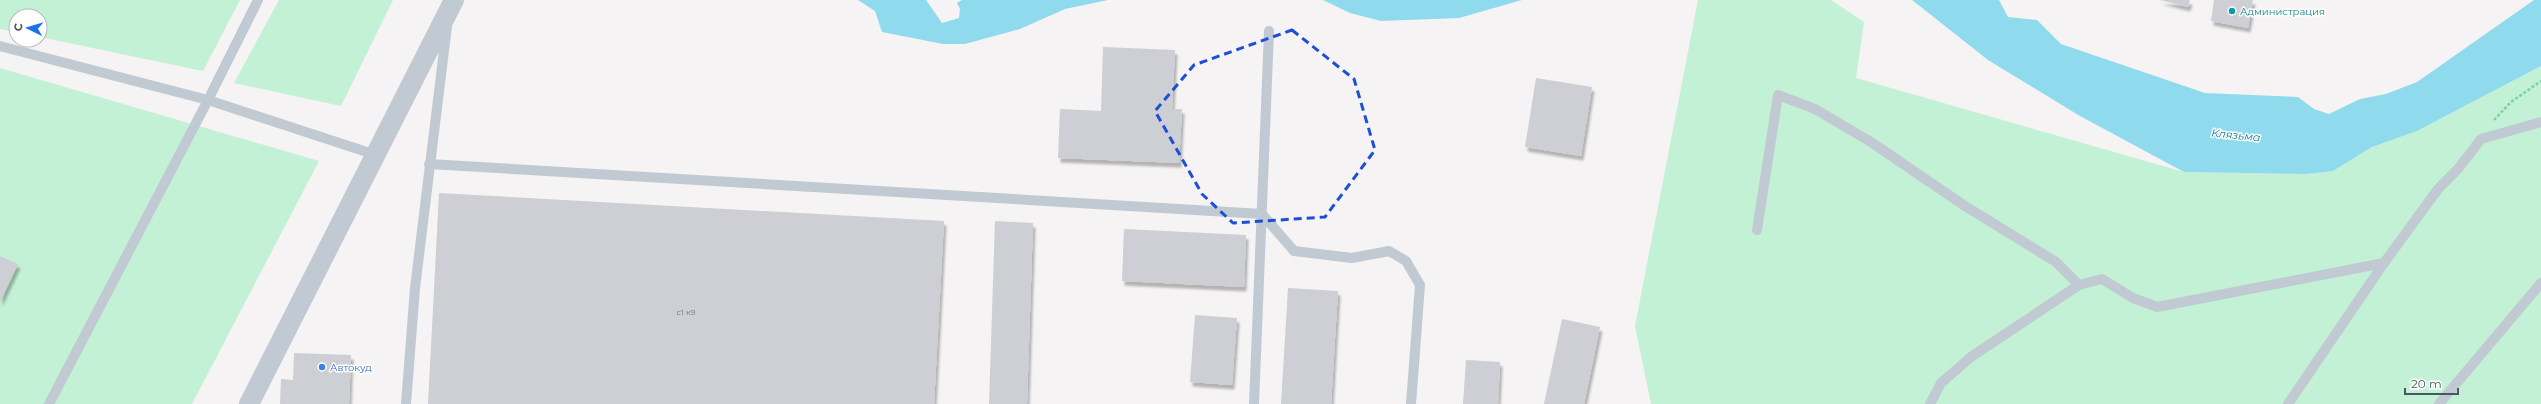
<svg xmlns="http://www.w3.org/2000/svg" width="2541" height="404" viewBox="0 0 2541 404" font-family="Montserrat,sans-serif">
<defs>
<filter id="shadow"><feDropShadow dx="2.5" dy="4.5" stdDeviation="1" flood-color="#0004"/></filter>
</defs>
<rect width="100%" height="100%" fill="#f5f3f3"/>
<g fill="#c3f1d5">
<path d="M0,0H240L203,71L40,37V16H16V32L0,29Z"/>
<path d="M279,0H393L341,106L234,83Z"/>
<path d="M1698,0H1831L1864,22L1856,78L2184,172L2307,174L2333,171L2372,147L2417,131L2541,66V404H1651L1635,326Z"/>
<path d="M0,68L319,161L192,404H0Z"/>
</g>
<g fill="#90daee">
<path d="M858,0H926L942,23L959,18L960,9L957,3L962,0H1108L1065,9L1020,29L965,44H943L882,32L875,11Z"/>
<path d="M1323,0H1522L1459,18L1381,21L1350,13Z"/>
<path d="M1912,0H1999L2008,17L2037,20L2061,44L2205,93L2298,97L2314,109L2329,114L2360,99L2386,94L2417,82L2534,0H2541V66L2417,131L2372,147L2333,171L2307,174L2184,172L2080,116L1988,60Z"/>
</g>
<g fill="#cdcfd5" filter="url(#shadow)">
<path d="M2160,0H2190L2188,7Z"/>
<path d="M2214,0H2253L2248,28L2211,21Z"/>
<path d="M1103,47L1175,50L1172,109H1182L1179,163L1058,158L1060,109L1101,111Z"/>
<path d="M1536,78L1592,87L1581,156L1525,147Z"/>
<path d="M439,193L944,221L934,404H428Z"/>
<path d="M995,221L1033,223L1027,404H989Z"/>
<path d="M1124,229L1246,235L1244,287L1122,281Z"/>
<path d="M0,256L18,264L0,302Z"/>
<path d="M1288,288L1338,291L1331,404H1281Z"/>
<path d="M1195,315L1237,318L1232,385L1190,382Z"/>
<path d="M1562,319L1600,327L1584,404H1544Z"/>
<path d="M294,353L351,355L349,404H280L281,379L293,380Z"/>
<path d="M1466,360L1500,362L1498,404H1463Z"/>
</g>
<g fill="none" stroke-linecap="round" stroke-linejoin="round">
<path stroke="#7ad0a6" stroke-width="2.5" stroke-dasharray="3 2" stroke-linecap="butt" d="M2494,120L2511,102L2541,81"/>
<g stroke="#c1cad2" stroke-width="10">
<path d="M0,46L208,100L376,155"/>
<path d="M429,164L1262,214L1294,251L1352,258L1389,251L1406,261L1420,285L1411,404"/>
<path d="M1757,230L1778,95L1815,109L1871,142L1965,206L2056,262L2079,285"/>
<path d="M49,404L208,100L258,0"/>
<path d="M406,404L415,288L447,26"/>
<path d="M1254,404L1269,31"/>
<path d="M1930,404L1941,383L1971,357L2079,285L2102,279L2133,298L2157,307L2384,263L2438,189L2458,169L2481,139L2541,122"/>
<path d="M2288,404L2384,263"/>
<path d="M2439,404L2541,283"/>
</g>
<path stroke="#c1cad2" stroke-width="20" d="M249,404L454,0"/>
</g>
<path fill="none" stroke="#1d4ed8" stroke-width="3" stroke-dasharray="8 5" stroke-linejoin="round" d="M1292,30L1354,79L1375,150L1325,217L1233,223L1202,194L1155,111L1194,65Z"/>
<circle fill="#0f9aa8" stroke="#fff" stroke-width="1.5" cx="2232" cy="11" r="4"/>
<circle fill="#3f7fe0" stroke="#fff" stroke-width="1.5" cx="322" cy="367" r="4"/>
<g text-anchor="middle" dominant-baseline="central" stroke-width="3" stroke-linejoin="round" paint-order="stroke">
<g font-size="8" fill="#6b747e">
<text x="686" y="312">с1 к9</text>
</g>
<g font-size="10" fill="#0d838f" stroke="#fff" text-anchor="start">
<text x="2240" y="11">Администрация</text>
</g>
<g font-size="10" fill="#366cbe" stroke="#fff" text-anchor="start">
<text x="330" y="367">Автокуд</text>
</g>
<g font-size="11" font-style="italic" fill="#0c7c9b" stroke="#fff">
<text transform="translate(2236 135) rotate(6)">Клязьма</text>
</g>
</g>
<g transform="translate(28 28) rotate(275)"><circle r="19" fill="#ffffff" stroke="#b7bbc0"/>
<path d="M0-3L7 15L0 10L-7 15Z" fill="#1a73e8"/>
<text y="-6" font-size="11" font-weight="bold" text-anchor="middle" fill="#4a5661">С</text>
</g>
<path d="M2405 388v6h53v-6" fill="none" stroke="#4a5661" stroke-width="2"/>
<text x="2411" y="388" font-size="12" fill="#4a5661" stroke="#ffffff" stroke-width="3" paint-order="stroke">20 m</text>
</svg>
